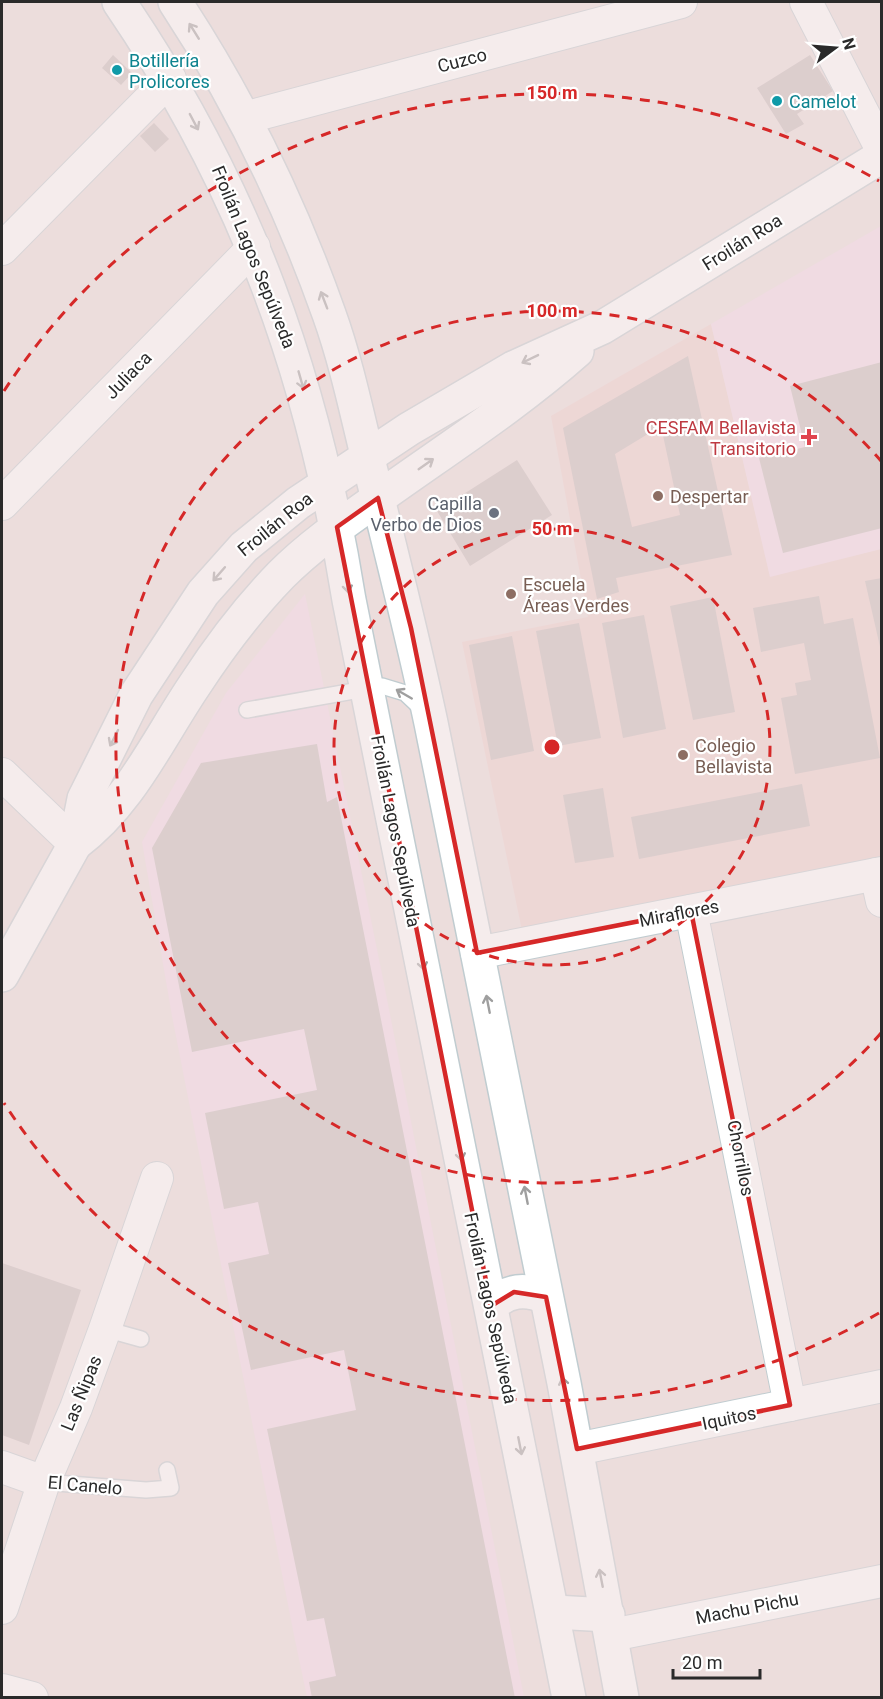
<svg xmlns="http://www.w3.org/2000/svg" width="883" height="1699" viewBox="0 0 883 1699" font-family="Roboto,sans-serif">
<rect width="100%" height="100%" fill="#ecdddc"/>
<path fill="#eed0cc" d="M711,324L770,576L881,549V867L523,935L462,642L588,617L551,416Z"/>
<g fill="#f3d9e9">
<path d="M881,226V549L770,577L711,324Z"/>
<path d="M305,594L384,984L524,1697H307L295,1640L172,1016L142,842L226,693Z"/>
</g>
<g fill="#c7bcbb" fill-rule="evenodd">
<path d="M113,55L132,73L121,85L102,68Z"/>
<path d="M810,55L833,91L797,114L804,124L786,134L757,88Z"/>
<path d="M154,123L169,139L155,152L140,136Z"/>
<path d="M688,356L732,555L616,578L619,592L597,599L563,428ZM661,426L680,515L632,527L615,454Z"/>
<path d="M882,362V528L783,553L759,458L805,447L790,386Z"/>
<path d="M517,460L552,515L470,566L437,511Z"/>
<path d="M882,578V651H881L865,581Z"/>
<path d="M819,596L824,624L853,618L880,758L795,774L781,698L797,695L795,683L811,680L804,643L761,652L753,608Z"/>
<path d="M713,597L735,712L693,720L670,606Z"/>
<path d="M644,615L666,729L623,738L602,623Z"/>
<path d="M579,623L601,738L558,746L536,631Z"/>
<path d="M512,636L534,751L491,760L469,645Z"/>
<path d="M317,744L327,802L337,797L515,1698H312L309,1682L336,1676L324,1618L307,1621L267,1429L356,1410L344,1350L251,1370L228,1263L269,1254L258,1202L224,1209L205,1113L317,1090L304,1029L192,1052L152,848L201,763Z"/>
<path d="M802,784L810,826L639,859L631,817Z"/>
<path d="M603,788L614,857L575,863L563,795Z"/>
<path d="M2,1263L81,1290L29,1445L2,1435Z"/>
</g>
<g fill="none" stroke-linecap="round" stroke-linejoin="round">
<g stroke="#c0ccd0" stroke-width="18">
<g id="service">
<path d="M247,710L382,686L405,693L423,710"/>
<path d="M105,1329L141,1339"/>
<path d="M44,1482L146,1490L171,1488L167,1470"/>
</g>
</g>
<g stroke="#c0ccd0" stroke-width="34">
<g id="minor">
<path d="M806,2L882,150"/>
<path d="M244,118L681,2"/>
<path d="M2,249L170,79"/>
<path d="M2,504L254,247"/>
<path d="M2,774L75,844"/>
<path d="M876,874L882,901"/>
<path d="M691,911L790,1405"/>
<path d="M477,953L882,873"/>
<path d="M577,1449L882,1386"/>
<path d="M2,1467L44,1482"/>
<path d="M2,1608L44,1482L76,1408L105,1329L157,1178"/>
<path d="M612,1635L882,1581"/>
<path d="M2,1690L32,1698"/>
</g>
</g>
<g stroke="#c0ccd0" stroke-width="36">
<g id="tertiary">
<path d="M119,2C247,190 313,376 349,600L569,1698"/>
<path d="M175,2C239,99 290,204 329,314C347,364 358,419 371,471C392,555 413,638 431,723L564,1383L622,1698"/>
<path d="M491,1306C507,1290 525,1288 546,1297"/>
<path d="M554,1612L608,1615"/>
</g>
</g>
<g stroke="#c0ccd0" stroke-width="36">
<g id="secondary">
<path d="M75,844C130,803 157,741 194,686C220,646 248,609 281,575C311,545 346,521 380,497C447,449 516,405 577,351"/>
<path d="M2,975L75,844L84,799L136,695L203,593L244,547L298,503L409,429L513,368L603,327L882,156"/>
</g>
</g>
<use href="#service" stroke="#fff" stroke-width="15"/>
<use href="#minor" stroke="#fff" stroke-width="32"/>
<use href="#tertiary" stroke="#fff" stroke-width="33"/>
<use href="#secondary" stroke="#fff" stroke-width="33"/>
</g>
<defs><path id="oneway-shaft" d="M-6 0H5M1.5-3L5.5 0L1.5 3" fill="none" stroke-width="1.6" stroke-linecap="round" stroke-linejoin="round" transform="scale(1.5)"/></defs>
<g stroke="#9f9f9f">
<use href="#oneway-shaft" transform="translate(194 31) rotate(-122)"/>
<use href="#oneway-shaft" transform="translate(194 122) rotate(62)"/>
<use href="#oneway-shaft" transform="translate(324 300) rotate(-111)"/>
<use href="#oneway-shaft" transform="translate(530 359) rotate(154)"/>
<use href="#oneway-shaft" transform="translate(301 380) rotate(74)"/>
<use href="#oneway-shaft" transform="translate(426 464) rotate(-35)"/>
<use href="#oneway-shaft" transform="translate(219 574) rotate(131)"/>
<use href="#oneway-shaft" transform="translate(347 584) rotate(81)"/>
<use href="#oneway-shaft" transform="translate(404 694) rotate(-150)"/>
<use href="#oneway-shaft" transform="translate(114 738) rotate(117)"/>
<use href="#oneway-shaft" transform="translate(422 961) rotate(79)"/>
<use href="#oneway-shaft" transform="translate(488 1004) rotate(-101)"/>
<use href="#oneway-shaft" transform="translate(460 1152) rotate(79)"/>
<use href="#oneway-shaft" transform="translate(526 1195) rotate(-101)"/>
<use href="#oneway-shaft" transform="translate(564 1386) rotate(-101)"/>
<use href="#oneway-shaft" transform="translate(520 1446) rotate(79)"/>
<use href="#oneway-shaft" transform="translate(601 1578) rotate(-101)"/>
</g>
<path d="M0 0H883V1699H0ZM378,498L411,628L477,953L691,911L790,1405L577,1449L546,1297L514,1292L491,1306L337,527Z" fill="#ecdddc" fill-opacity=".55" fill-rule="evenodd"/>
<path fill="none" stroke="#d62828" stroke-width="4.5" stroke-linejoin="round" d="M378,498L411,628L477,953L691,911L790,1405L577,1449L546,1297L514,1292L491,1306L337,527Z"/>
<g fill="none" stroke="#d62828" stroke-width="3" stroke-dasharray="10 8">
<circle cx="552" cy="747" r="218"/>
<path d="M881 1033A436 436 0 1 1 881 461"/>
<path d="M879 1313A654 654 0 0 1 4 1103M4 391A654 654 0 0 1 879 181"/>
</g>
<g fill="#0f9aa8" stroke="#fff" stroke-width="2">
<circle cx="117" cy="70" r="6"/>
<circle cx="777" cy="101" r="6"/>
</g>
<path fill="#e0444e" stroke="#fff" stroke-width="2" d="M806 428h6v6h6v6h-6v6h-6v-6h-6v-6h6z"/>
<g fill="#8d6e63" stroke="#fff" stroke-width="2">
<circle cx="658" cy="496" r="6"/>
<circle cx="511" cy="594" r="6"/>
<circle cx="683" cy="755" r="6"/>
</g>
<circle fill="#6b7280" stroke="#fff" stroke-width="2" cx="494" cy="513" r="6"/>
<g text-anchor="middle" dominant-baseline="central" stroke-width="4.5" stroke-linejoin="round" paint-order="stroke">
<g font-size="18" fill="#0d838f" stroke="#fff" text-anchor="start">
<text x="129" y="60">Botillería<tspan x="129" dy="21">Prolicores</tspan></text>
<text x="789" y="101">Camelot</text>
</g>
<g font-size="18" fill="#2a2a2a" stroke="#fff">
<text transform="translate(462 60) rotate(-15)">Cuzco</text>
<text transform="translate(742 242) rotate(-32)">Froilán Roa</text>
<text transform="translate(254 257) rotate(68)">Froilán Lagos Sepúlveda</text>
<text transform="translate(128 375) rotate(-46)">Juliaca</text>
<text transform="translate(275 524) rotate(-39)">Froilán Roa</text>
<text transform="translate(396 831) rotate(79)">Froilán Lagos Sepúlveda</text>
<text transform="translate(679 913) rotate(-11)">Miraflores</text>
<text transform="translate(741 1158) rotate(79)">Chorrillos</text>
<text transform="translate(491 1308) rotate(78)">Froilán Lagos Sepúlveda</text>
<text transform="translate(81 1393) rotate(-68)">Las Ñipas</text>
<text transform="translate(729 1418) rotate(-12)">Iquitos</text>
<text transform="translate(85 1485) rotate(5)">El Canelo</text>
<text transform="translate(747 1608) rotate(-11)">Machu Pichu</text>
</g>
<g font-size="18" fill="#be3a42" stroke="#fff" text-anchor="end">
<text x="796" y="427">CESFAM Bellavista<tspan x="796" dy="21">Transitorio</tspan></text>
</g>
<g font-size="18" fill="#785e54" stroke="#fff" text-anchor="start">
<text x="670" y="496">Despertar</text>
<text x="523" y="584">Escuela<tspan x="523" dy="21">Áreas Verdes</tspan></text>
<text x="695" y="745">Colegio<tspan x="695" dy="21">Bellavista</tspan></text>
</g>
<g font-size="18" fill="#5b616d" stroke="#fff" text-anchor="end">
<text x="482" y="503">Capilla<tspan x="482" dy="21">Verbo de Dios</tspan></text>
</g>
</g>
<circle cx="552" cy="747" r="9" fill="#d62828" stroke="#fff" stroke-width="3"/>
<g font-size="18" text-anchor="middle" font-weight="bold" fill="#d62828" stroke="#fff" stroke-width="4.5" stroke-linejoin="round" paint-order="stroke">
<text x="552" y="99">150 m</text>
<text x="552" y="317">100 m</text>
<text x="552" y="535">50 m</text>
</g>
<rect width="883" height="1699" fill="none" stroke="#2a2a2a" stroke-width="6"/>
<g transform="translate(835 48) rotate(74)" stroke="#ffffff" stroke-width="4.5" paint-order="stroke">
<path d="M0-4.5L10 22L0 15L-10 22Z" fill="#2a2a2a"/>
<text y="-9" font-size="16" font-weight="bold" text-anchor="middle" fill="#2a2a2a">N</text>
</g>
<path d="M673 1669v9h87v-9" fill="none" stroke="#2a2a2a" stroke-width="3"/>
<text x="682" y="1669" font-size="18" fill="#2a2a2a" stroke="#ffffff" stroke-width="4.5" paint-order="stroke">20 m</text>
</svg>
